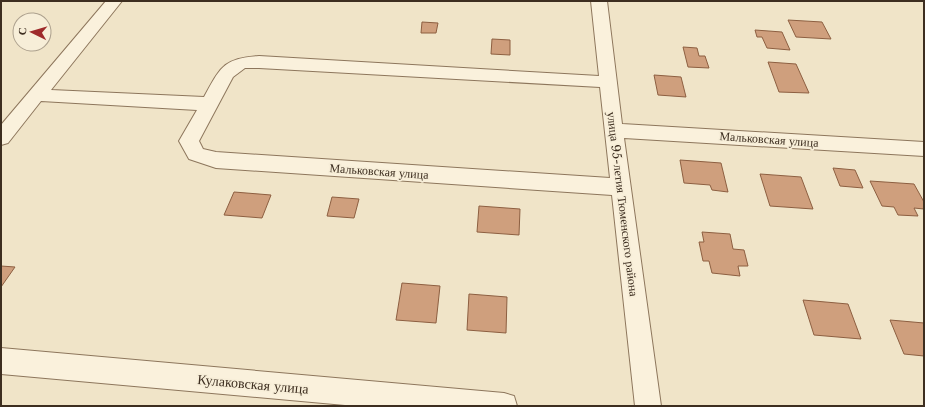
<svg xmlns="http://www.w3.org/2000/svg" width="925" height="407" viewBox="0 0 925 407" font-family="'Libre Baskerville',serif">
<rect width="100%" height="100%" fill="#f0e4c8"/>
<g fill="#cf9f7d" stroke="#8d5f41">
<path d="M788,20L822,22L831,39L796,37Z"/>
<path d="M422,22L438,23L436,33H421Z"/>
<path d="M755,30L782,32L790,50L767,48L762,37H757Z"/>
<path d="M492,39L510,40V55L491,54Z"/>
<path d="M683,47L697,48L699,56H705L709,68L688,67Z"/>
<path d="M768,62L796,64L809,93L779,92Z"/>
<path d="M654,75L681,77L686,97L658,95Z"/>
<path d="M680,160L721,163L728,192L712,190L710,185L684,183Z"/>
<path d="M833,168L855,170L863,188L840,186Z"/>
<path d="M760,174L801,177L813,209L770,206Z"/>
<path d="M870,181L914,184L924,202V209L914,208L918,216L898,215L894,207L882,206Z"/>
<path d="M234,192L271,195L262,218L224,215Z"/>
<path d="M332,197L359,199L354,218L327,216Z"/>
<path d="M479,206L520,209L519,235L477,232Z"/>
<path d="M702,232L730,234L733,249L744,250L748,266H738L740,276L712,273L709,261H703L699,242H704Z"/>
<path d="M1,266L15,267L1,287Z"/>
<path d="M402,283L440,286L436,323L396,320Z"/>
<path d="M469,294L507,297L506,333L467,330Z"/>
<path d="M803,300L848,304L861,339L814,335Z"/>
<path d="M890,320L924,323V356L904,354Z"/>
</g>
<g fill="none" stroke-linecap="round" stroke-linejoin="round">
<g stroke="#8d765c" stroke-width="2">
<g id="street">
<path d="M106,1H122L51,90L204,97C220,68 223,58 259,56L599,76L591,1H607L622,124L924,142V156L624,138L661,406H635L612,195L216,168L189,159L179,141L197,110L41,101L8,143L1,145V125ZM245,68H259L600,87L610,178L216,152L203,149L199,141L233,77Z"/>
<path d="M1,348L504,393L514,396L517,406H356L1,374Z"/>
</g>
</g>
<use href="#street" fill="#faf1dc" fill-rule="evenodd"/>
</g>
<g text-anchor="middle" dominant-baseline="central" stroke-width="3.5" stroke-linejoin="round" paint-order="stroke">
<g font-size="12" fill="#3d2e20" stroke="#f7eed8">
<text transform="translate(769 139) rotate(4)">Мальковская улица</text>
<text transform="translate(379 171) rotate(4)">Мальковская улица</text>
<text transform="translate(623 204) rotate(83)">улица 95-летия Тюменского района</text>
</g>
<g font-size="14" fill="#3d2e20" stroke="#f7eed8">
<text transform="translate(253 384) rotate(5)">Кулаковская улица</text>
</g>
</g>
<rect width="925" height="407" fill="none" stroke="#3d2e20" stroke-width="4"/>
<g transform="translate(32 32) rotate(275)"><circle r="19" fill="#f7eed8" stroke="#ada18e"/>
<path d="M0-3L7 15L0 10L-7 15Z" fill="#9e2a2b"/>
<text y="-6" font-size="11" font-weight="bold" text-anchor="middle" fill="#3d2e20">С</text>
</g>
</svg>
